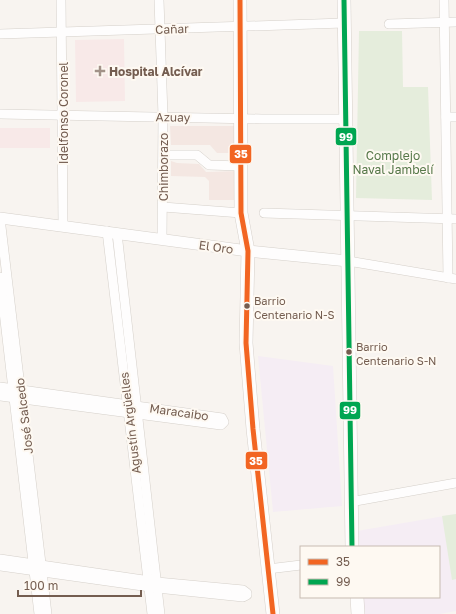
<svg xmlns="http://www.w3.org/2000/svg" width="456" height="614" viewBox="0 0 456 614" font-family="'Golos Text',sans-serif">
<rect width="100%" height="100%" fill="#f8f4f0"/>
<g fill="#f4e7e2">
<path d="M170,126H237V146L231,153H217L210,145H171Z"/>
<path d="M171,161L177,163L199,164L206,172L239,171V200H209V181L205,177L171,176Z"/>
</g>
<g fill="#f5edf4">
<path d="M258,356L333,366L342,506L273,512Z"/>
<path d="M456,514V611L440,614H364L362,597H439V547H358L357,531Z"/>
</g>
<g fill="#f8e9e8">
<path d="M124,39L125,101L76,102L75,40Z"/>
<rect x="0" y="128" width="50" height="20"/>
</g>
<g fill="#e5eddc">
<path d="M359,31H402L403,87H428L432,200L356,198Z"/>
<path d="M456,514V579L452,580L442,516Z"/>
</g>
<g fill="none" stroke-linecap="round" stroke-linejoin="round">
<g stroke="#d5d0ca" stroke-width="10">
<g id="minor">
<path d="M61,0L63,226"/>
<path d="M159,0L163,116L162,239"/>
<path d="M444,0L448,278"/>
<path d="M389,24L456,22"/>
<path d="M0,34L344,23"/>
<path d="M0,114L262,119H346"/>
<path d="M446,117H456"/>
<path d="M164,155H197L209,165L241,166"/>
<path d="M163,207L241,213"/>
<path d="M264,213L456,219"/>
<path d="M0,218L47,614"/>
<path d="M107,231L152,614"/>
<path d="M117,233L160,614"/>
<path d="M348,261L456,279"/>
<path d="M0,277L39,614"/>
<path d="M0,387L222,418L224,422L221,425L0,396"/>
<path d="M350,502L456,483"/>
<path d="M0,559L157,582L243,590L247,593V595L243,597L157,588L0,566"/>
<path d="M268,569L301,565"/>
</g>
</g>
<g stroke="#d5d0ca" stroke-width="12">
<path id="tertiary" d="M0,218L248,251L348,261"/>
</g>
<g stroke="#d6d0ca" stroke-width="14">
<g id="secondary">
<path d="M240,0L241,213L248,251L246,343L253,429L273,614"/>
<path d="M344,0L352,547"/>
<path d="M357,597L358,614"/>
</g>
</g>
<use href="#minor" stroke="#fefdfd" stroke-width="9"/>
<use href="#tertiary" stroke="#fefdfd" stroke-width="11"/>
<use href="#secondary" stroke="#fefdfd" stroke-width="13"/>
<g stroke="#fef9f2" stroke-width="8">
<path id="bus-1" d="M240,0L241,213L248,251L246,343L253,429L273,614"/>
</g>
<g stroke="#fef9f2" stroke-width="8">
<path id="bus-2" d="M344,0L352,547"/>
</g>
<use href="#bus-1" stroke="#f26522" stroke-width="5"/>
<use href="#bus-2" stroke="#00a651" stroke-width="5"/>
</g>
<path fill="#a29288" stroke="#fef9f2" stroke-width="1.5" d="M98 65h4v4h4v4h-4v4h-4v-4h-4v-4h4z"/>
<g fill="#745d50" stroke="#fef9f2" stroke-width="1.5">
<circle cx="247" cy="306" r="3.5"/>
<circle cx="349" cy="352" r="3.5"/>
</g>
<g text-anchor="middle" dominant-baseline="central" stroke-width="4" stroke-linejoin="round" paint-order="stroke">
<g font-size="11" fill="#745d50" stroke="#fef9f2" text-anchor="start">
<text x="254" y="300">Barrio<tspan x="254" dy="14">Centenario N-S</tspan></text>
<text x="356" y="346">Barrio<tspan x="356" dy="14">Centenario S-N</tspan></text>
</g>
<g font-size="12" fill="#745d50" stroke="#fef9f2">
<text transform="translate(172 29) rotate(-2)">Cañar</text>
<text transform="translate(63 113) rotate(-90)">Idelfonso Coronel</text>
<text transform="translate(173 117) rotate(1)">Azuay</text>
<text transform="translate(163 167) rotate(-90)">Chimborazo</text>
<text transform="translate(216 247) rotate(8)">El Oro</text>
<text transform="translate(179 412) rotate(8)">Maracaibo</text>
<text transform="translate(24 416) rotate(-97)">José Salcedo</text>
<text transform="translate(130 423) rotate(-97)">Agustín Argüelles</text>
</g>
<g font-size="12" font-weight="bold" fill="#745d50" stroke="#fef9f2" text-anchor="start">
<text x="109" y="71">Hospital Alcívar</text>
</g>
<g font-size="12" fill="#567849" stroke="#fef9f2">
<text x="393" y="155">Complejo<tspan x="393" dy="14">Naval Jambelí</tspan></text>
</g>
</g>
<g stroke="#fef9f2" stroke-width="1.5">
<rect x="335" y="127" width="22" height="19" rx="4" fill="#00a651"/>
<rect x="229" y="144" width="23" height="20" rx="4" fill="#f26522"/>
<rect x="339" y="401" width="22" height="19" rx="4" fill="#00a651"/>
<rect x="245" y="451" width="23" height="19" rx="4" fill="#f26522"/>
</g>
<g font-size="11" text-anchor="middle" font-weight="bold" fill="#fff">
<text x="346" y="141">99</text>
<text x="241" y="158">35</text>
<text x="350" y="414">99</text>
<text x="256" y="465">35</text>
</g>
<rect x="300" y="546" width="140" height="52" fill="#fef9f2" stroke="#c7bbb1"/>
<rect x="308" y="559" width="20" height="6" fill="#f26522" stroke="#c7bbb1"/>
<text x="336" y="566" font-size="12" fill="#745d50">35</text>
<rect x="308" y="579" width="20" height="6" fill="#00a651" stroke="#c7bbb1"/>
<text x="336" y="586" font-size="12" fill="#745d50">99</text>
<path d="M18 590v6h123v-6" fill="none" stroke="#745d50" stroke-width="2"/>
<text x="24" y="590" font-size="12" fill="#745d50" stroke="#fef9f2" stroke-width="3" paint-order="stroke">100 m</text>
</svg>
